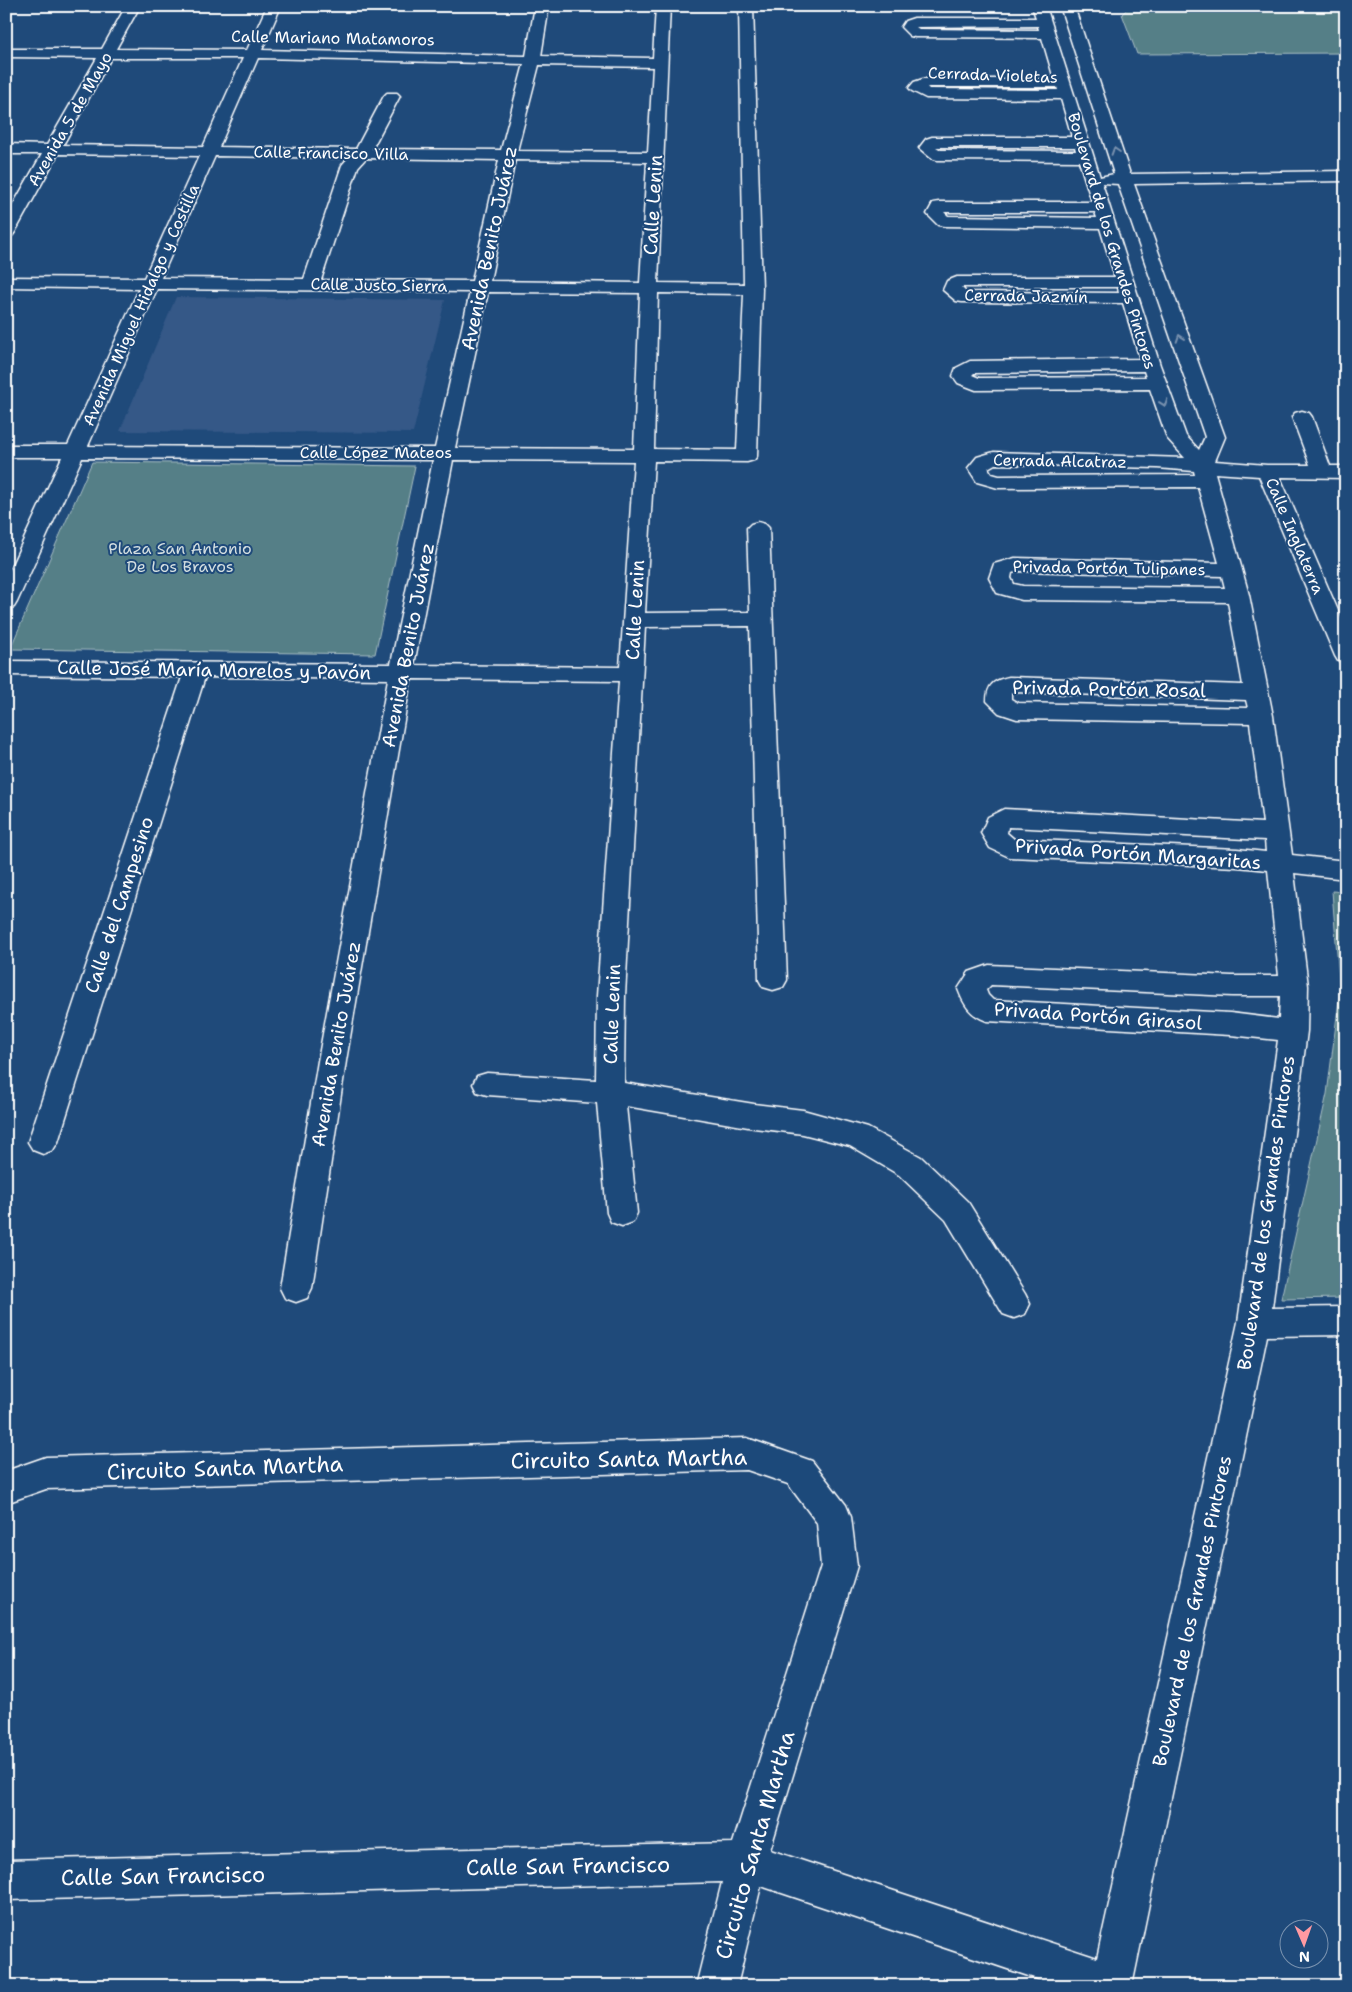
<svg xmlns="http://www.w3.org/2000/svg" width="1352" height="1992" viewBox="0 0 1352 1992" font-family="'Shantell Sans',sans-serif">
<rect width="100%" height="100%" fill="#1f4a7a"/>
<filter id="ink" filterUnits="userSpaceOnUse"><feTurbulence type="fractalNoise" baseFrequency=".02" numOctaves="2"/><feDisplacementMap in="SourceGraphic" scale="10" xChannelSelector="R" yChannelSelector="G"/><feConvolveMatrix kernelMatrix="1 2 1 2 8 2 1 2 1" color-interpolation-filters="sRGB"/></filter>
<g filter="url(#ink)">
<path fill="#355887" d="M176,297L445,300L413,433L120,431Z"/>
<g fill="#557f87" stroke="#aabfc3">
<path d="M1130,6H1346V53L1137,54L1122,14Z"/>
<path d="M92,462L415,466L375,654L10,649Z"/>
<path d="M1332,891L1346,892V1298L1281,1299L1327,1094L1340,992Z"/>
</g>
<g fill="none" stroke-linecap="round" stroke-linejoin="round">
<g stroke="#fff" stroke-width="3">
<g id="minor">
<path d="M126,6H140L116,49L247,50L267,6H281L262,50L526,56L535,6H549L541,56L653,58L656,6H670L658,283L744,284L739,6H753L762,289L757,456L754,460L747,462L654,461L645,613L750,612L747,528L751,524L758,522L765,524L769,528L787,980L783,987L773,990L763,987L759,980L750,626L645,627L625,996L624,1083L754,1104L803,1110L868,1128L921,1157L968,1202L1025,1294L1030,1304L1025,1314L1014,1318L1003,1314L946,1220L899,1175L850,1146L803,1134L754,1128L626,1106L637,1213L633,1222L622,1226L611,1222L607,1213L597,1103L487,1095L477,1092L473,1084L477,1076L487,1073L596,1080L597,996L619,681L411,679L346,1061L312,1288L307,1298L296,1302L285,1298L280,1288L318,1061L388,679L205,677L58,1142L53,1150L43,1154L33,1150L28,1142L182,677L6,675V661L391,664L433,460L82,458L17,602L14,607L6,609V578L62,457H6V445H68L139,289L6,287V277L144,278L199,156L58,154L15,232L12,236L6,237V217L42,154H6V144L47,145L97,58L6,57V49H102ZM111,58H243L203,147L63,145ZM258,58L524,64L501,150L372,149L400,96L397,93H387L384,96L356,149L219,147ZM539,65L653,67L648,152L517,151ZM215,156L348,158L342,165L304,279L161,278ZM366,158L499,160L472,281L321,280L358,167ZM515,160L647,162L640,283L490,281ZM157,289L470,292L435,448L88,446ZM488,292L640,293L634,449L455,448ZM658,293L744,294L737,450L654,449ZM453,460L634,461L620,667L414,665Z"/>
<path d="M1032,6H1046L1100,177L1114,174L1060,6H1074L1130,174L1346,171V181L1134,184L1225,437L1215,461L1267,465H1310L1292,417L1295,413L1302,411L1309,413L1312,417L1330,466H1346V478L1280,477L1346,629V663L1338,661L1335,656L1259,476L1215,473L1249,595L1273,716L1292,855L1346,861V879L1294,873L1308,986L1307,1031L1272,1308L1346,1307V1335L1267,1336L1132,1986H1058L761,1886L737,1986H696L722,1882L6,1900V1860L733,1843L821,1566L817,1523L788,1484L747,1470L46,1489L6,1503V1471L46,1457L747,1438L812,1461L846,1505L851,1517L857,1566L770,1850L1097,1958L1238,1322L1278,1040L1230,1035L987,1021C970,1015 964,1005 958,989L969,972L989,965L1232,976H1279L1268,870L1237,867L1009,857L990,848L981,833L988,817L1004,809L1263,823L1250,723L1017,719L999,713L987,701C987,685 994,680 1009,677L1243,685L1228,602L1022,600L997,593L989,578L994,564L1015,558L1219,563L1198,487L998,488L977,482L968,468L977,457L994,452L1185,458L1167,438L1150,389L976,390L958,383L953,376L956,368L970,361L1140,359L1123,303L962,302L956,301L943,290L947,281L957,277H1115L1100,228L944,226L938,225L927,214L933,203L939,202H1092L1079,161L937,160L931,158L919,148L926,139L932,137H1072L1061,99L926,98L912,91L909,88L914,82L923,79H1054L1042,38L915,37L910,36L901,27L905,21L914,18H1036ZM1038,26L1039,30L919,29L916,27ZM927,87H1057L1058,90L929,89ZM936,147H1075L1076,151L941,150ZM1102,183L1118,184L1205,437L1199,450L1186,436L1160,365ZM944,212H1095L1097,218L948,216ZM961,287H1118L1119,293L966,292ZM1144,371L1146,377L979,378L972,375L974,373ZM995,464L1157,468L1194,471L1195,475L999,476L992,474L988,468ZM1018,571L1222,576L1225,588L1023,586L1014,584L1011,578L1012,573ZM1013,692L1246,700L1248,708L1018,703L1011,699V693ZM1008,827L1265,840L1266,852L1237,849L1014,839L1007,833ZM991,985L1232,996H1280L1279,1019L1230,1013L993,1000L988,995L986,990Z"/>
</g>
</g>
<use href="#minor" fill="#1f4a7a" fill-rule="evenodd"/>
</g>
<defs><path id="oneway-chevron" d="M-2-3.5L2.5 0L-2 3.5" fill="none" stroke-width="1.6" stroke-linecap="round" stroke-linejoin="round" transform="scale(1.25)"/></defs>
<g stroke="#7992af">
<use href="#oneway-chevron" transform="translate(1115 151) rotate(-108)"/>
<use href="#oneway-chevron" transform="translate(1180 338) rotate(-109)"/>
<use href="#oneway-chevron" transform="translate(1164 403) rotate(71)"/>
</g>
</g>
<g text-anchor="middle" dominant-baseline="central" stroke-width="4" stroke-linejoin="round" paint-order="stroke">
<g font-size="16" fill="#fff" stroke="#1f4a7a">
<text transform="translate(333 38) rotate(1)">Calle Mariano Matamoros</text>
<text transform="translate(993 75) rotate(2)">Cerrada Violetas</text>
<text transform="translate(70 119) rotate(-60)">Avenida 5 de Mayo</text>
<text transform="translate(331 153) rotate(1)">Calle Francisco Villa</text>
<text transform="translate(1112 241) rotate(73)">Boulevard de los Grandes Pintores</text>
<text transform="translate(379 285) rotate(1)">Calle Justo Sierra</text>
<text transform="translate(1026 296) rotate(1)">Cerrada Jazmín</text>
<text transform="translate(141 305) rotate(-66)">Avenida Miguel Hidalgo y Costilla</text>
<text x="376" y="452">Calle López Mateos</text>
<text transform="translate(1060 461) rotate(1)">Cerrada Alcatraz</text>
<text transform="translate(1295 536) rotate(67)">Calle Inglaterra</text>
<text transform="translate(1109 568) rotate(1)">Privada Portón Tulipanes</text>
</g>
<g font-size="16" fill="#d4dfe1" stroke="#1f4a7a">
<text x="180" y="548">Plaza San Antonio<tspan x="180" dy="18">De Los Bravos</tspan></text>
</g>
<g font-size="19" fill="#fff" stroke="#1f4a7a">
<text transform="translate(653 205) rotate(-87)">Calle Lenin</text>
<text transform="translate(489 248) rotate(-78)">Avenida Benito Juárez</text>
<text transform="translate(635 610) rotate(-87)">Calle Lenin</text>
<text transform="translate(408 645) rotate(-79)">Avenida Benito Juárez</text>
<text transform="translate(214 670) rotate(1)">Calle José María Morelos y Pavón</text>
<text transform="translate(1109 689) rotate(1)">Privada Portón Rosal</text>
<text transform="translate(1138 854) rotate(4)">Privada Portón Margaritas</text>
<text transform="translate(119 905) rotate(-72)">Calle del Campesino</text>
<text transform="translate(612 1014) rotate(-88)">Calle Lenin</text>
<text transform="translate(1098 1016) rotate(4)">Privada Portón Girasol</text>
<text transform="translate(336 1044) rotate(-80)">Avenida Benito Juárez</text>
<text transform="translate(1266 1213) rotate(-82)">Boulevard de los Grandes Pintores</text>
<text transform="translate(1192 1611) rotate(-78)">Boulevard de los Grandes Pintores</text>
</g>
<g font-size="22" fill="#fff" stroke="#1f4a7a">
<text transform="translate(629 1459) rotate(-1)">Circuito Santa Martha</text>
<text transform="translate(225 1468) rotate(-2)">Circuito Santa Martha</text>
<text transform="translate(755 1845) rotate(-74)">Circuito Santa Martha</text>
<text transform="translate(568 1866) rotate(-1)">Calle San Francisco</text>
<text transform="translate(163 1876) rotate(-1)">Calle San Francisco</text>
</g>
</g>
<rect width="1352" height="1992" fill="none" stroke="#1f4a7a" stroke-width="25"/>
<rect x="12" y="12" width="1327" height="1967" fill="none" stroke="#fff" stroke-width="2" filter="url(#ink)"/>
<g transform="translate(1304 1944) rotate(178)"><circle r="24" fill="#1f4a7a" stroke="#7992af"/>
<path d="M0-4L9 19L0 12L-9 19Z" fill="#ff9aa2"/>
<text y="-8" font-size="14" font-weight="bold" text-anchor="middle" fill="#ffffff">N</text>
</g>
</svg>
